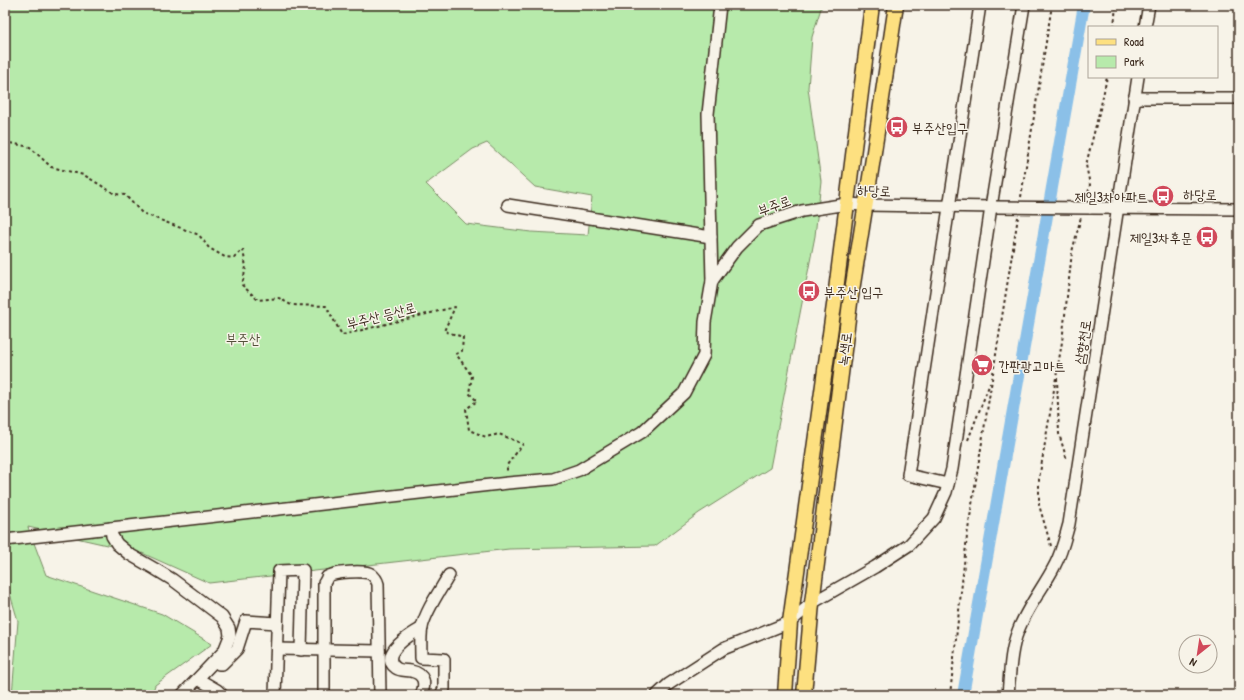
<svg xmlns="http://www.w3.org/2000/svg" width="1244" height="700" viewBox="0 0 1244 700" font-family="'Patrick Hand','Poor Story',sans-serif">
<rect width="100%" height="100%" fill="#f7f3e8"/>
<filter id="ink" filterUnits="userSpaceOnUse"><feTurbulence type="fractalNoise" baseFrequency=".025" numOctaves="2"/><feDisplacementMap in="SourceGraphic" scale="8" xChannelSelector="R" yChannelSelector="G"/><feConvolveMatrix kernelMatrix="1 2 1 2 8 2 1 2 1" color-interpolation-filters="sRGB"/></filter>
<g filter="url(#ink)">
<path fill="#b7eaab" stroke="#798a64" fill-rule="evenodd" d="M5,5H822L812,37L808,88L821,181L815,236L770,468L699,513L655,546L509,549L209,583L142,553L28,527L46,575L162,614L212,644L155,685L152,695H12L18,621L8,587L5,586ZM487,143L535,187L592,197L588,235L531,232L466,224L426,184L473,149Z"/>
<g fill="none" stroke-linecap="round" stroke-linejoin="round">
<path stroke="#8bc0e8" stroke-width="12" d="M963,695L1084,5"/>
<g stroke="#3b2a1e" stroke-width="14">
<g id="minor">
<path d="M1145,27L1149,5"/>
<path d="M1134,98H1239"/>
<path d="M508,205L711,237"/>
<path d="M1089,208L1239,209"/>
<path d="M712,281L737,247L759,225L802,211L847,204L865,205L996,207"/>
<path d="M948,484L908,475L980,5"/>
<path d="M111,528L112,536L117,544L129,554L155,569L173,580L222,617L229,628L230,636L224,651L182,695"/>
<path d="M5,540L508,483L553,479L579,470L642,432L684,393L704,355L705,322L712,281L708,114L720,5"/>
<path d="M277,649L379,651"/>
<path d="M219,664H222L237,649L246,621L277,623"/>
<path d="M198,679L217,690L222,695"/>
<path d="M275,695L279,571L303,570L301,650"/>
<path d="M324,695V583C325,582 327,578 327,577C333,572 365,570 371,574C375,577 377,580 378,584L380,695"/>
<path d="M421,695C426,684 425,674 411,671C406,670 400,671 396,668C377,654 413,633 422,628"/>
<path d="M441,695L444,689V659L421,658C421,648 420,637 422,627C427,608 440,591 449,575"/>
<path d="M657,695L669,684L723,649L790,622L812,603L875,567L909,545L934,518L946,492L952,469L991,207L1024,5"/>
<path d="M1008,695C1010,674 1010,651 1018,631C1027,607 1044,587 1055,565C1062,552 1065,538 1069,524L1138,77"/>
</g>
</g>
<g stroke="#3b2a1e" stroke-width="17">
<g id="major">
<path d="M785,695L790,622L835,298L872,5"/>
<path d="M804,695L812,603L850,303L874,152L896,5"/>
</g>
</g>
<g stroke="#3b2a1e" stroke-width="2" stroke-dasharray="3 3" stroke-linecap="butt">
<path d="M1114,27L1116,5"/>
<path d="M5,142L30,147L51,167L84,175L115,194L125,195L142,213L199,235L209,248L225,257L234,258L243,250L246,267L242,285L258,300L279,298L291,305L326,306L342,335L455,307L444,331L463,337L462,351L456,354L472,376L469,393L477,401L466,409L469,430L486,437L499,434L523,444L507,465V472"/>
<path d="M1021,197L1052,5"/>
<path d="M1087,198L1090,185L1086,165L1102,101L1107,77"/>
<path d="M1057,378L1059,434L1067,460"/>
<path d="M968,440L990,383"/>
<path d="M1051,546L1039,505V479L1062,342L1072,252L1081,217"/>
<path d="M950,695L967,536L1018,217"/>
</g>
<use href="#minor" stroke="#f7f3e8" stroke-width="11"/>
<use href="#major" stroke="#fde080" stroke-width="14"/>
<g stroke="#3b2a1e" stroke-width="14" stroke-linecap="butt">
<path id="minor-bridge" d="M996,207L1089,208"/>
</g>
<use href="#minor-bridge" stroke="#f7f3e8" stroke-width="11"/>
</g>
</g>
<defs>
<g id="bus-disc" transform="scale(1.15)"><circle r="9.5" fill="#d1495b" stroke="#f7f3e8"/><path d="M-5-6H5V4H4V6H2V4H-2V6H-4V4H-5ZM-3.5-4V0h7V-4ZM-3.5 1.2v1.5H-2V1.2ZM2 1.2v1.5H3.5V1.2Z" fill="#fff"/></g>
<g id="supermarket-disc" transform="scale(1.15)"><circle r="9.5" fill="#d1495b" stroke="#f7f3e8"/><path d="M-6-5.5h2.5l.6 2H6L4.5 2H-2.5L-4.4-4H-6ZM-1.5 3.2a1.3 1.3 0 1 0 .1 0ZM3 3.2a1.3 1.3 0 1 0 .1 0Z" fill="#fff"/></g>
</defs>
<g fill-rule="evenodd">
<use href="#bus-disc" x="897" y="127"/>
<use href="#bus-disc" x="1163" y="196"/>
<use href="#bus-disc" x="1207" y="237"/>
<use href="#bus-disc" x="809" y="291"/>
<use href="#supermarket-disc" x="982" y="365"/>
</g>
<g text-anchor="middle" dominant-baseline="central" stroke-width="3" stroke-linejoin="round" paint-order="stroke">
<g font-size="14" fill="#3b2a1e" stroke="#f7f3e8" text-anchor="start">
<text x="912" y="127">부주산입구</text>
<text x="1148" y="196" text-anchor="end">제일3차아파트</text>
<text x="1192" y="237" text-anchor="end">제일3차후문</text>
<text x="824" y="291">부주산 입구</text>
<text x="998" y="365">간판광고마트</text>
</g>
<g font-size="14" fill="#3b2a1e" stroke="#f7f3e8">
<text transform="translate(874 190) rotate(2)">하당로</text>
<text transform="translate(1200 194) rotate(1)">하당로</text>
<text transform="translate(774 205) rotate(-20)">부주로</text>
<text transform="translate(381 315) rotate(-14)">부주산 등산로</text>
<text transform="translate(1082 342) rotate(-81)">삼향천로</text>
<text transform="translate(844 349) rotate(-83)">녹색로</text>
</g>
<g font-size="14" fill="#54503a" stroke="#f7f3e8">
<text x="243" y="338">부주산</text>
</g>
</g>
<rect width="1244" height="700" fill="none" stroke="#f7f3e8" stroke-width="20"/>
<rect x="10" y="10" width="1224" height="680" fill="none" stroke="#3b2a1e" stroke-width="1.5" filter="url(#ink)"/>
<rect x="1088" y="26" width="130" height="52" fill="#f7f3e8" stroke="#aca397"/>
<rect x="1096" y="39" width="20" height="6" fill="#fde080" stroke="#aca397"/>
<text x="1124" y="46" font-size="12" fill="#3b2a1e">Road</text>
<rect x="1096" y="56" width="20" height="12" fill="#b7eaab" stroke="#aca397"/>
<text x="1124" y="66" font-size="12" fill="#3b2a1e">Park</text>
<g transform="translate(1198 654) rotate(210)"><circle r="19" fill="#f7f3e8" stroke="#aca397"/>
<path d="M0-3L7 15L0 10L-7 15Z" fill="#d1495b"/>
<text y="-6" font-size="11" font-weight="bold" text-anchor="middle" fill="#3b2a1e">N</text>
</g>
</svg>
